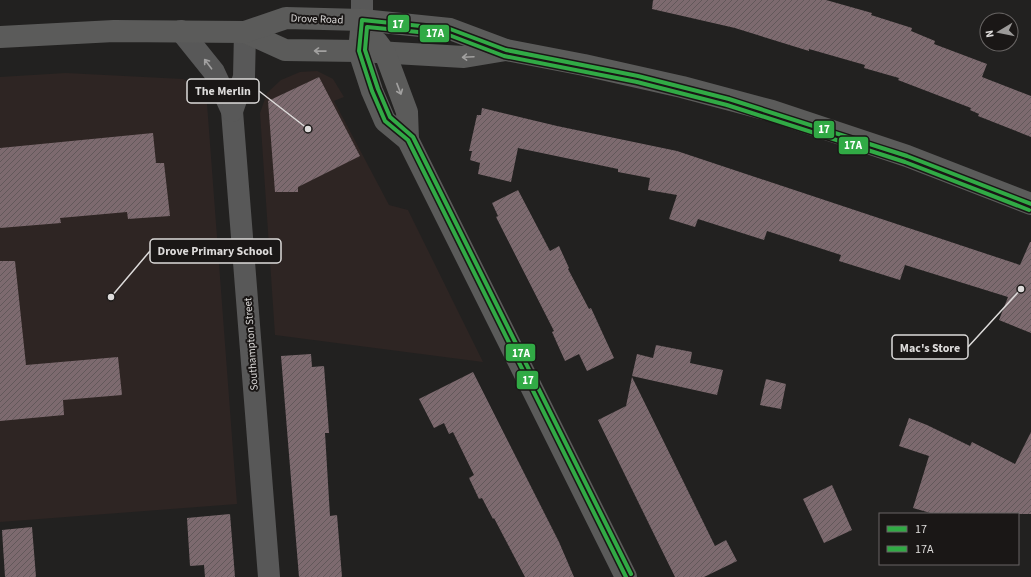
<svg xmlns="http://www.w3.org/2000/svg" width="1031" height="577" viewBox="0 0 1031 577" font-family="'Source Sans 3',sans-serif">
<defs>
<pattern id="building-hatch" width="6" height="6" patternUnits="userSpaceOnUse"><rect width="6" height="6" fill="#7d6a6f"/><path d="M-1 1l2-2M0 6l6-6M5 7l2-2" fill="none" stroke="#62585a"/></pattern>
</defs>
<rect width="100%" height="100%" fill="#222120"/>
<g fill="#2e2523">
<path d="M317,71L333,79L344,97L334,101L389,205L408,210L483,362L275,335L260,113L267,93L281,80L300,72Z"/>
<path d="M66,73L183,79L206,90L237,504L0,522V77Z"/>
</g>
<g fill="url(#building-hatch)">
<path d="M653,0H826L872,13L871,15L912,28L911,31L935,41L934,44L987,64L982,77L1031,96V137L978,116L979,114L970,110L971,108L898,80L899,78L864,68L865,65L809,49V51L735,28L652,9Z"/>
<path d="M319,77L360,156L298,187V192H275L268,101Z"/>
<path d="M482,108L557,126L677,151L1020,265L1030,242H1031V333L999,320L1008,297L905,265L900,280L839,261L841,255L767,231L764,240L698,219L695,227L669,219L677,195L648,190L650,178L618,172V169L518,148L511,182L478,174L480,163L470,160L472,151H469L477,115H481Z"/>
<path d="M153,133L156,163H164L170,216L128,219L127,212L60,218L61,223L0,228V148Z"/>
<path d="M518,190L550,251L559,246L569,268L568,269L589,309L591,308L614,358L587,371L579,354L565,361L552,332L554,331L496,217L498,216L492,203Z"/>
<path d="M0,261H15L26,365L118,357L122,395L63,400L64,415L0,421Z"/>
<path d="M656,345L692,352L690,363L723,370L717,395L632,376L637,354L653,358Z"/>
<path d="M311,354L312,367L324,366L329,433H325L330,516L337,515L342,577H299L281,356Z"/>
<path d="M473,372L559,542L574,577H525L494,518L493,519L482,498L479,499L469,478L474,475L453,432L449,434L444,423L434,428L419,399Z"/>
<path d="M632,377L715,546L726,540L737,561L704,577H675L598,420L626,406Z"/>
<path d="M766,379L786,384L781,409L760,405Z"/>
<path d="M909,418L927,425L970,446L972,442L1015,464L1031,432V514H934L913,508L929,456L899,446Z"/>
<path d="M832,485L852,530L824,543L803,499Z"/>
<path d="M230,514L235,577H205L204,565L190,566L187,518Z"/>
<path d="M32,527L36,577H5L2,530Z"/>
</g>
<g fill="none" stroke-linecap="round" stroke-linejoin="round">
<g stroke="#585858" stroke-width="22">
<path d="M362,20V0"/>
<path d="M181,31L214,72L232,111L269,577"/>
<path d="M232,111L244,77L245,32"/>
</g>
<g stroke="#5b5b5a" stroke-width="22">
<path d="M362,20L359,51L372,91L385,121L408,140L626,577"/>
<path d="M245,32L285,50L359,51L464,57L506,50"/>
<path d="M0,37L114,31L245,32L286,18L362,20L450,29L506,50L584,65L682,87L772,111L907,156L1031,204"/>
<path d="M377,42L385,53L407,112L408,140"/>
</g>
<g stroke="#1a1716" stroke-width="7">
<path id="bus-1" d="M626,577L408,140L385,121L372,91L359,51L362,20L450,29L506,50L638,76L729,99L907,156L1031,204"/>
</g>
<g stroke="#1a1716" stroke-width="7">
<path id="bus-2" d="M631,574L413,137L390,117L378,89L365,50L367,27L449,35L504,56L637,82L727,105L905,162L1029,210"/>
</g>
<use href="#bus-1" stroke="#31aa45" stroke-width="4"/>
<use href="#bus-2" stroke="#31aa45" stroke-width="4"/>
</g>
<defs><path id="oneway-shaft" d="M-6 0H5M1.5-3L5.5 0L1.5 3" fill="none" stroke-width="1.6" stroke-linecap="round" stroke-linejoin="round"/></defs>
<g stroke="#a2a1a0">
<use href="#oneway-shaft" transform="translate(320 51) rotate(-179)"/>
<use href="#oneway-shaft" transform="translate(468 57) rotate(177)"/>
<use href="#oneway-shaft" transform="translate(399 89) rotate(69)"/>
</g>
<use stroke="#a1a0a0" href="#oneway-shaft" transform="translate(208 64) rotate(-127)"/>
<g text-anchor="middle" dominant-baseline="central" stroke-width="4" stroke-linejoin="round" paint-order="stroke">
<g font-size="11" fill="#dddbda" stroke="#1a1716">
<text transform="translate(317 19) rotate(2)">Drove Road</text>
<text transform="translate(251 344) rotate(-94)">Southampton Street</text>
</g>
</g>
<path fill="none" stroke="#dddbda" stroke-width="1.5" d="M308 129L259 91M111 297L150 251M1021 289L968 347"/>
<g fill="#dddbda" stroke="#1a1716" stroke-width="1.5">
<circle cx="308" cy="129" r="4"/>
<circle cx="111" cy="297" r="4"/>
<circle cx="1021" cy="289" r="4"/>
</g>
<g fill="#1a1716" stroke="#dddbda" stroke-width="1.5">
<rect x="187" y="79" width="72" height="24" rx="4"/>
<rect x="150" y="239" width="131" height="24" rx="4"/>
<rect x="892" y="335" width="76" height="24" rx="4"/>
</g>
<g font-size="12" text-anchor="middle" font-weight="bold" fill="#dddbda">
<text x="223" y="95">The Merlin</text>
<text x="215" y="255">Drove Primary School</text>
<text x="930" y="352">Mac's Store</text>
</g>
<g stroke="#1a1716" stroke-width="1.5">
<rect x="387" y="14" width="23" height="19" rx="4" fill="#31aa45"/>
<rect x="419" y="24" width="31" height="19" rx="4" fill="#31aa45"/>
<rect x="813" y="120" width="22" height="19" rx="4" fill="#31aa45"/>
<rect x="838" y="136" width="31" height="19" rx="4" fill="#31aa45"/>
<rect x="505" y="343" width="31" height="19" rx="4" fill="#31aa45"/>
<rect x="516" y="370" width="23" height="20" rx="4" fill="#31aa45"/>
</g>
<g font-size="11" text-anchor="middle" font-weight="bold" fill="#fff">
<text x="398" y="28">17</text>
<text x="435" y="37">17A</text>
<text x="824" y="133">17</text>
<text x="853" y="149">17A</text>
<text x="521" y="357">17A</text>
<text x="528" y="384">17</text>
</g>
<rect x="879" y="513" width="140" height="52" fill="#1a1716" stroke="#686564"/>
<rect x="887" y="526" width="20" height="6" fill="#31aa45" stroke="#686564"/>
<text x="915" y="533" font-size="12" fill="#dddbda">17</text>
<rect x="887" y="546" width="20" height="6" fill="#31aa45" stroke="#686564"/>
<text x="915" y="553" font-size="12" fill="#dddbda">17A</text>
<g transform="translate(999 32) rotate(260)"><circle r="19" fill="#1a1716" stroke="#686564"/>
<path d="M0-3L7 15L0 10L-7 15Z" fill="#9c9a99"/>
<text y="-6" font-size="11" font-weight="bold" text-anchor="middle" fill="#dddbda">N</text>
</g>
</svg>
